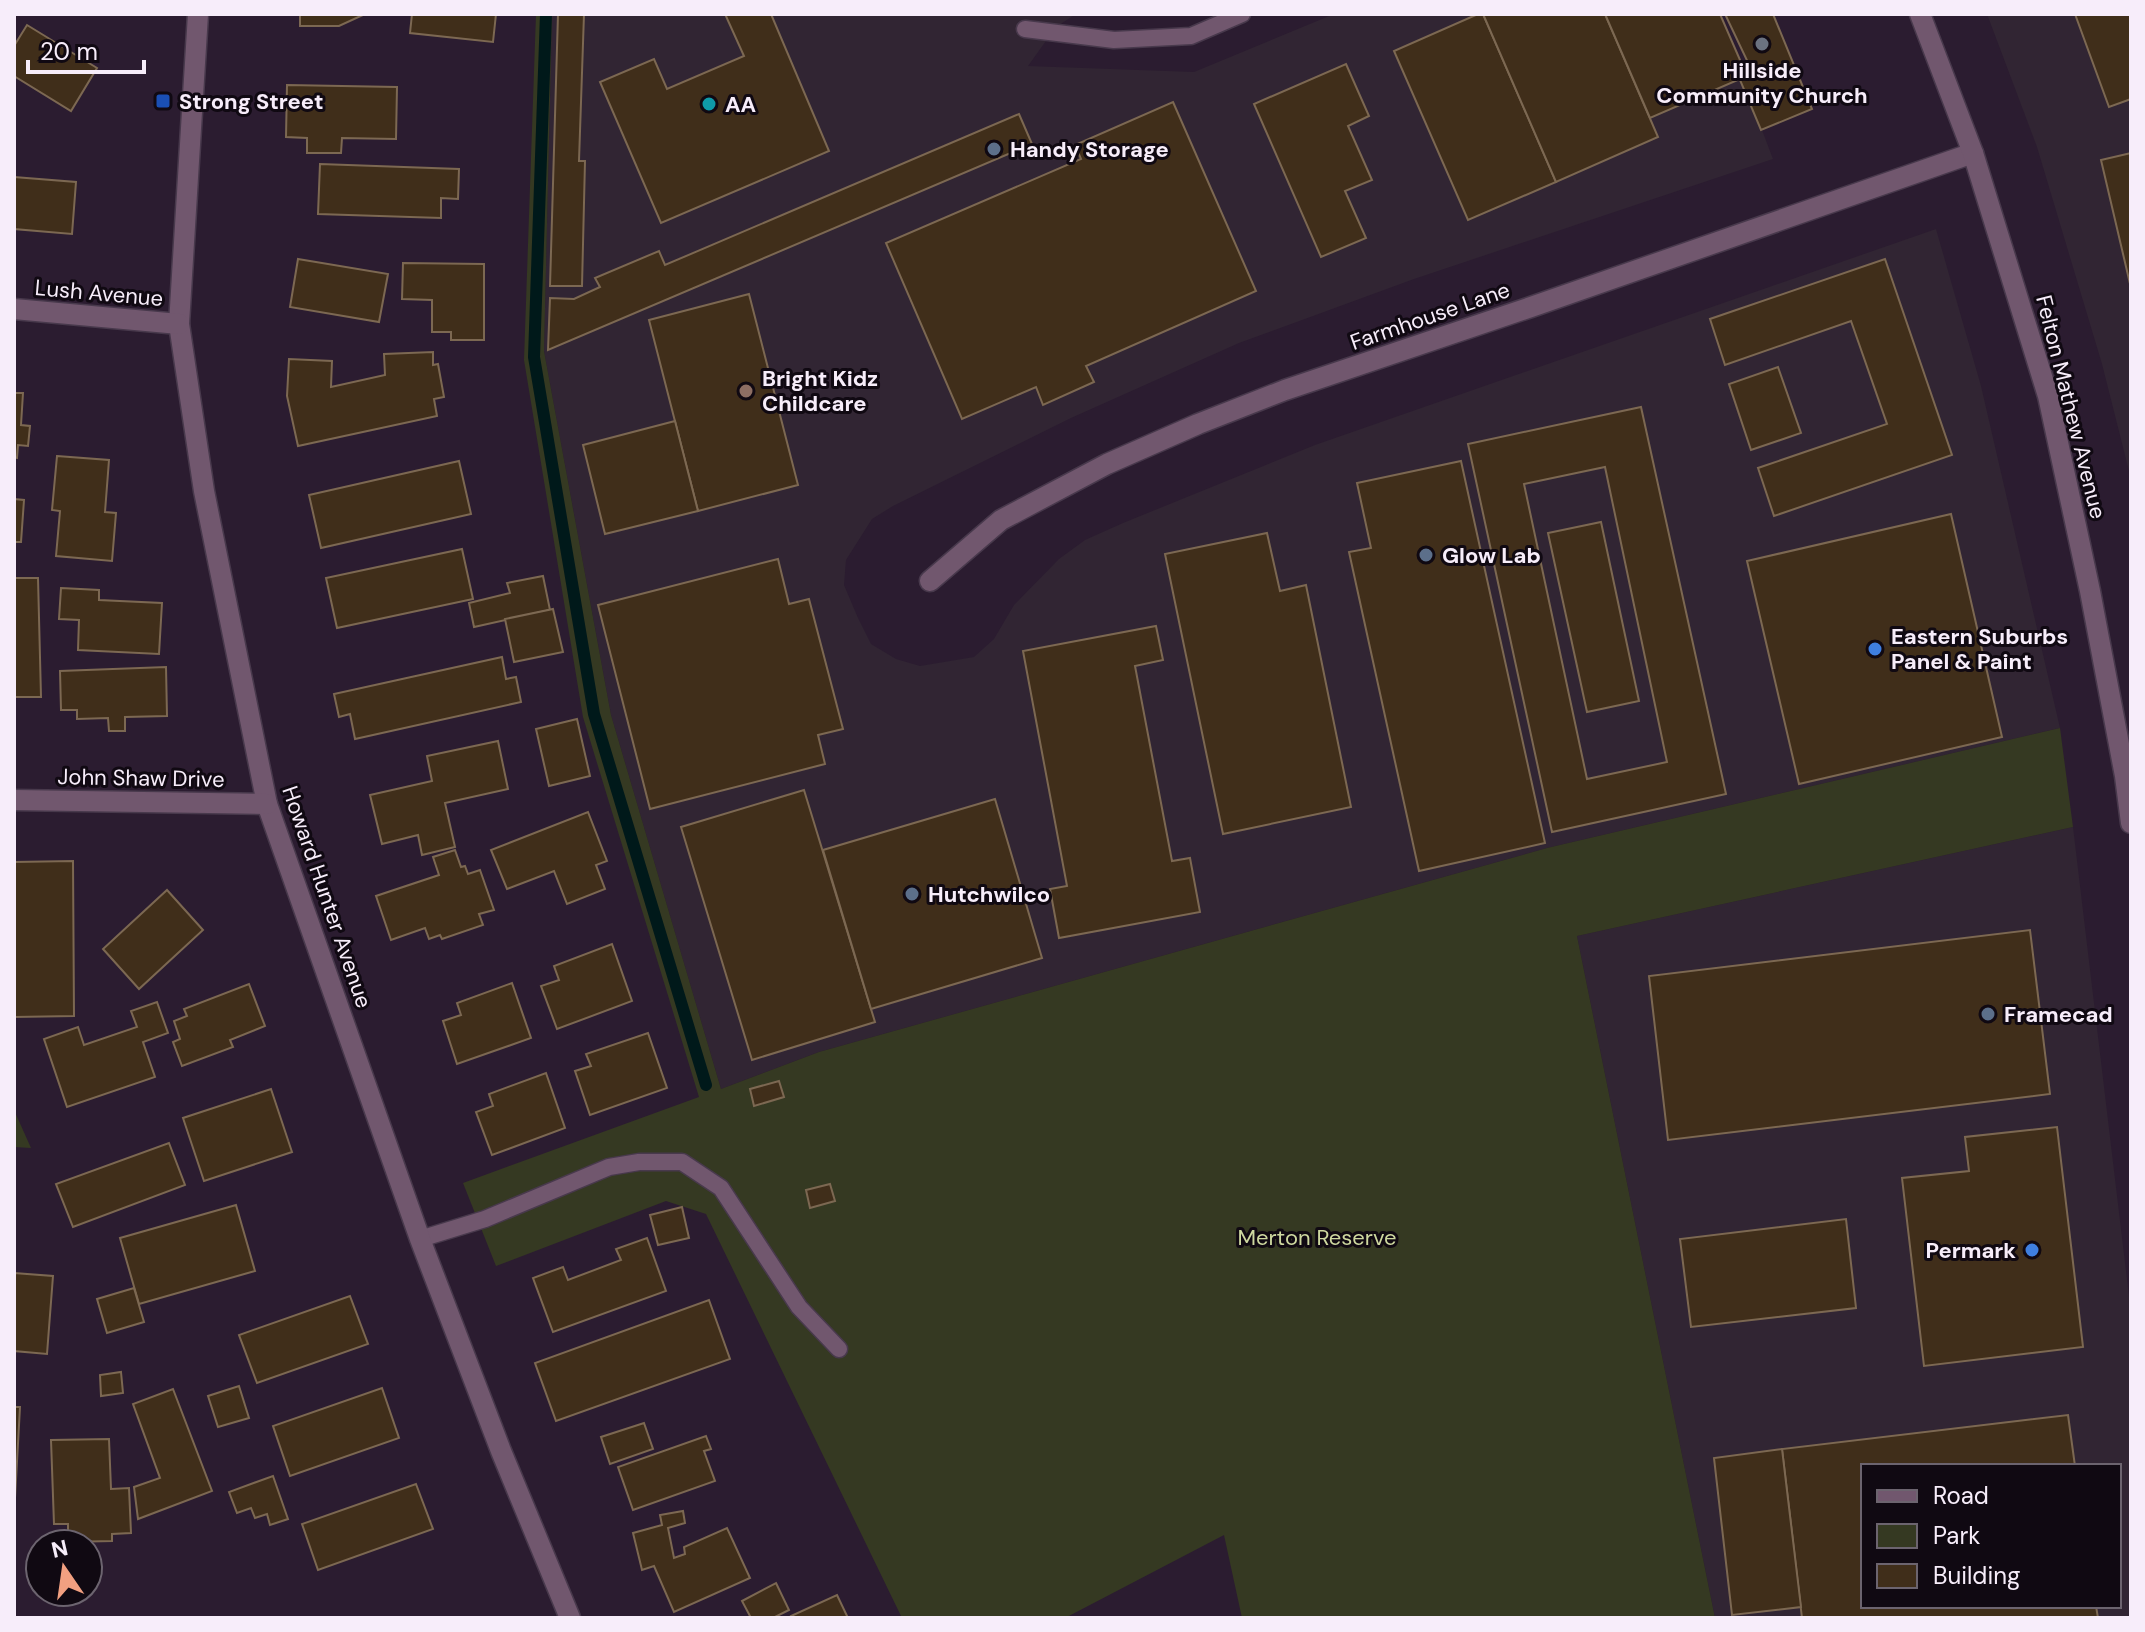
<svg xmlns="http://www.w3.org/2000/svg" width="2145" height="1632" viewBox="0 0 2145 1632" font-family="'DM Sans',sans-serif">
<rect width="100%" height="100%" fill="#2b1c30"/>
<g fill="#312533" fill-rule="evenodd">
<path d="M552,14H1076L1056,27L1028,66L1194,72L1334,14H1718L1773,159L1414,279L1239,343L1071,418L893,506L872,519L846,560L844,585L858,618L871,644L896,659L920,666L974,657L994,639L1014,605L1059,559L1085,540L1123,523L1315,445L1936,229L1981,386L2060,728L1547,848L819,1052L721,1089L611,715L544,351Z"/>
<path d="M1987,14H2131V479L2102,364L2037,147Z"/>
<path d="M2073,827L2131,1313V1618H1715L1577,936ZM1863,1466H2119V1606H1863Z"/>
</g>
<g fill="#353922">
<path d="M536,14H552L544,351L611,715L721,1089L819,1052L1547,848L2060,728L2073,827L1577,936L1715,1618H1242L1224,1535L1065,1618H902L706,1214L666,1201L496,1266L463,1183L699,1097L583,717L524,360Z"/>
<path d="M14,1110L31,1148L14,1147Z"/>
</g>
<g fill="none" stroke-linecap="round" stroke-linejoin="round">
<path stroke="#00191a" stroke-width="12" d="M546,14L534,357L594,714L706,1085"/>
</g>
<g fill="#402e1a" stroke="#7c6852" stroke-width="2" fill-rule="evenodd">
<path d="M300,14H365L339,26H300Z"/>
<path d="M412,14H496L493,42L410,33Z"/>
<path d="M558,14H584L579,161H585L582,286H550Z"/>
<path d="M725,14H771L829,151L661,223L600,82L654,59L667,89L744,56Z"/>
<path d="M1478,14H1483L1556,182L1468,220L1394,51Z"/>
<path d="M1483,14H1605L1658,137L1556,182Z"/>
<path d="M1605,14H1720L1747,76L1650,118Z"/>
<path d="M1725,14H1773L1812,109L1761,130L1740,80L1753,73Z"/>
<path d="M2075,14H2131V99L2109,107Z"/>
<path d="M27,25L97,68L71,111L14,76V46Z"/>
<path d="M1346,64L1369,116L1348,126L1372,180L1345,191L1366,238L1321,257L1254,104Z"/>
<path d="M287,85L397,87L396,139L342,138L341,153H307V138L286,137Z"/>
<path d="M1173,102L1256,291L1086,366L1094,382L1043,405L1036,387L962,419L886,243L1081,159L1075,145Z"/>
<path d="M1019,114L1032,144L548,350L550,298L574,299L600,287L595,278L659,251L665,265Z"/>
<path d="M2131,153V288L2101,160Z"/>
<path d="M320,164L459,169L458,199L441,198V218L318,214Z"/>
<path d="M14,177L76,182L72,234L14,229Z"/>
<path d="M298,259L388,274L379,322L290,307Z"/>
<path d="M1885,259L1952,455L1774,516L1758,468L1887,424L1851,321L1725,365L1710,319Z"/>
<path d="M403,263L484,264V340H451V332H432V300L402,299Z"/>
<path d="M749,294L798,485L698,511L649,320Z"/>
<path d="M433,352V365L438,364L444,397L434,399L437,416L298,446L287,396L289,359L332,361L331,387L385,375L384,354Z"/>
<path d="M1778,367L1801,433L1751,450L1729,384Z"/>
<path d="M14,393H23L21,425L30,426L28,446L18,445L17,458L14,457Z"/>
<path d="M1641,407L1726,794L1552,832L1468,444ZM1605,467L1667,762L1587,779L1524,484Z"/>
<path d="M675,421L698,511L605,534L583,445Z"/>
<path d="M57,456L109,460L105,512L116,513L112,561L56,556L60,511L52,510Z"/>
<path d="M459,461L471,514L321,548L309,495Z"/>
<path d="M1461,461L1545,843L1419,871L1349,552L1371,548L1357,483Z"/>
<path d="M14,499L24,500L21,542H14Z"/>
<path d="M1951,514L2002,737L1799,784L1747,561Z"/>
<path d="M1601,522L1639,701L1587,712L1548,533Z"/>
<path d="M1267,533L1280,591L1306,585L1351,807L1223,834L1165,554Z"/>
<path d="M462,549L473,599L337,628L326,578Z"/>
<path d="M778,559L789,604L809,599L843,729L818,735L825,764L650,809L598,605Z"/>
<path d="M543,576L550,610L474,627L469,603L510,593L507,583Z"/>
<path d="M14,578H38L41,697H14Z"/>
<path d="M61,588L99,590V600L162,603L159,654L78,650L79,620L59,619Z"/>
<path d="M553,609L563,652L514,662L505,619Z"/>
<path d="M1156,626L1163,660L1135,666L1172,861L1190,858L1200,912L1059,938L1050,889L1067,886L1023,651Z"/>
<path d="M502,657L506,679L516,677L521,702L355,739L350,714L339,717L334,694Z"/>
<path d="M166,667L167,716L125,717V731H109L108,718L77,719V710H61L60,671Z"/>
<path d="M577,719L590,776L549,786L536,729Z"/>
<path d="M498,741L508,789L445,803L455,847L422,855L418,835L382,844L370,795L432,781L427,756Z"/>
<path d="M804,790L875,1022L752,1060L681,827Z"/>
<path d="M995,799L1042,958L871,1009L823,850Z"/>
<path d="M588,812L607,861L596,865L605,889L567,904L554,871L507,889L491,850Z"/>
<path d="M455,850L461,867L465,866L468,874L480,870L494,910L479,914L483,925L442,939L440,935L429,939L425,928L391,940L376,896L439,875L433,857Z"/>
<path d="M73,861L74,1016L14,1017V862Z"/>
<path d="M167,890L203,930L139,989L103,949Z"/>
<path d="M2030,930L2050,1094L1668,1140L1649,976Z"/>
<path d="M612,944L632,1001L557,1029L541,986L559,980L554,966Z"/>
<path d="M512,983L531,1038L457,1064L443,1021L461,1015L457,1003Z"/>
<path d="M249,984L265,1026L230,1040L233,1047L182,1066L173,1042L180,1039L174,1021L187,1016L184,1009Z"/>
<path d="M157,1002L168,1033L143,1042L155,1077L67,1107L44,1039L78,1027L84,1045L137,1027L131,1011Z"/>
<path d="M648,1033L667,1088L590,1115L575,1071L591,1066L586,1054Z"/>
<path d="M546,1073L565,1128L492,1155L476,1112L493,1106L489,1094Z"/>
<path d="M779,1081L784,1097L754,1106L750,1089Z"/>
<path d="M271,1089L292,1152L204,1181L183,1118Z"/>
<path d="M2057,1127L2083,1347L1924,1366L1902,1178L1969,1171L1965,1137Z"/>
<path d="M169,1143L185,1185L73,1227L56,1184Z"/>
<path d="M830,1184L835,1201L810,1208L806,1190Z"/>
<path d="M236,1205L255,1271L139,1304L120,1238Z"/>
<path d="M682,1207L689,1238L658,1245L650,1215Z"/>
<path d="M1846,1219L1856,1308L1691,1327L1680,1239Z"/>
<path d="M647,1238L666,1291L553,1332L533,1278L563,1267L568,1280L621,1260L616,1249Z"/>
<path d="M14,1273L53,1276L47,1354L14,1351Z"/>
<path d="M134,1288L144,1322L107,1333L97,1299Z"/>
<path d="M350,1296L368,1344L257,1383L239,1335Z"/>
<path d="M709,1300L730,1359L556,1421L535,1363Z"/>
<path d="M121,1372L123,1393L101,1396L100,1375Z"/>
<path d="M239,1386L249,1418L218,1427L208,1396Z"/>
<path d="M382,1388L399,1438L290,1476L273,1426Z"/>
<path d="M173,1389L212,1491L138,1519L134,1487L160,1478L133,1404Z"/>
<path d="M14,1407H20L14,1516Z"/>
<path d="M2068,1415L2075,1466H1863V1606H2096L2098,1618H1802L1782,1449Z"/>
<path d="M644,1423L653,1449L610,1464L601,1437Z"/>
<path d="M706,1436L711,1449L704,1451L715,1481L633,1510L618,1467Z"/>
<path d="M109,1439L111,1489L129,1488L131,1533L112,1534V1541L68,1542V1524H54L51,1440Z"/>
<path d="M1782,1449L1801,1607L1732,1615L1714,1458Z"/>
<path d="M273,1476L288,1519L270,1525L267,1514L255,1518L251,1508L237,1513L229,1492Z"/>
<path d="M416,1484L433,1529L318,1570L302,1524Z"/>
<path d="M683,1511L685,1523L668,1528L674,1558L685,1554L684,1547L727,1528L750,1578L674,1612L654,1566L642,1570L633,1533L662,1525L660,1515Z"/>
<path d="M776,1583L789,1610L773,1618H751L742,1601Z"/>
<path d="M837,1595L848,1618H792L791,1616Z"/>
</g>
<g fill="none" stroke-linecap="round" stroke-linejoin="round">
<g stroke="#48394c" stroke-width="19">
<g id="service">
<path d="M1025,29L1114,40L1191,36L1242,14"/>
<path d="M420,1239L485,1219L609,1167L639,1162H682L721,1188L799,1307L839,1349"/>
</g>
</g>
<g stroke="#48394c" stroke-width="23">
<g id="minor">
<path d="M198,14L179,324L204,491L267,804L420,1239L501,1451L570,1618"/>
<path d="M14,309L179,324"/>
<path d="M930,581L1001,520L1107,464L1198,424L1285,390L1531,307L1973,153"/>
<path d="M14,800L267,804"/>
</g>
</g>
<g stroke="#48394c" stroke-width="23">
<path id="tertiary" d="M1920,14L1973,153L2048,396L2090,591L2125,776L2131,823"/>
</g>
<use href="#service" stroke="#71576e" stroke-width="16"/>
<use href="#minor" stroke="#71576e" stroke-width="20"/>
<use href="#tertiary" stroke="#71576e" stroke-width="20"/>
</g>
<circle fill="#6b7280" stroke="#100912" stroke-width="3" cx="1762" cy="44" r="8"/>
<rect fill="#1a4fb4" stroke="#100912" stroke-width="3" x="155" y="93" width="16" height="16" rx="4"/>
<circle fill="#0f9aa8" stroke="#100912" stroke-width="3" cx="709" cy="104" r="8"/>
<g fill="#5c6f8a" stroke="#100912" stroke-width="3">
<circle cx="994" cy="149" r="8"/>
<circle cx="1426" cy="555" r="8"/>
<circle cx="912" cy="894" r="8"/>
<circle cx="1988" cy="1014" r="8"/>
</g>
<circle fill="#8d6e63" stroke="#100912" stroke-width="3" cx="746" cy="391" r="8"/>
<g fill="#3f7fe0" stroke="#100912" stroke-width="3">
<circle cx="1875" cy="649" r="8"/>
<circle cx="2032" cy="1250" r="8"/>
</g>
<g text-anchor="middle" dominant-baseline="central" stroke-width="6" stroke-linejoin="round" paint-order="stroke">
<g font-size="22" font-weight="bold" fill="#f7edfa" stroke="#100912" text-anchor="start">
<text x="1762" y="70" text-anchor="middle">Hillside<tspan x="1762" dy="25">Community Church</tspan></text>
<text x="179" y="101">Strong Street</text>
<text x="725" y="104">AA</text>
<text x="1010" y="149">Handy Storage</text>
<text x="762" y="378">Bright Kidz<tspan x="762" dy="25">Childcare</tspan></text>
<text x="1442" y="555">Glow Lab</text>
<text x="1891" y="636">Eastern Suburbs<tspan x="1891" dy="25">Panel &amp; Paint</tspan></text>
<text x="928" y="894">Hutchwilco</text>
<text x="2004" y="1014">Framecad</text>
<text x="2016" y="1250" text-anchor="end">Permark</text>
</g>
<g font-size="22" fill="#f7edfa" stroke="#100912">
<text transform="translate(99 293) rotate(5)">Lush Avenue</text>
<text transform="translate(1430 316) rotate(-19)">Farmhouse Lane</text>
<text transform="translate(2071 407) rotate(76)">Felton Mathew Avenue</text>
<text transform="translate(141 778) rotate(1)">John Shaw Drive</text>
<text transform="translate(327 897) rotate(71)">Howard Hunter Avenue</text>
</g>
<g font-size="22" fill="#ced89f" stroke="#100912">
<text x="1317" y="1237">Merton Reserve</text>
</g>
</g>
<rect width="2145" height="1632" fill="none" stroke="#f7edfa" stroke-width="32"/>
<rect x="1861" y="1464" width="260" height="144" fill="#100912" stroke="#6c646f" stroke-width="2"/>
<rect x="1877" y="1490" width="40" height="12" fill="#71576e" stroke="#6c646f" stroke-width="2"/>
<text x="1933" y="1504" font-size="24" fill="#f7edfa">Road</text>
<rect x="1877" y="1524" width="40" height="24" fill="#353922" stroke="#6c646f" stroke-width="2"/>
<text x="1933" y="1544" font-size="24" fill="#f7edfa">Park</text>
<rect x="1877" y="1564" width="40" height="24" fill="#402e1a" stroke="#6c646f" stroke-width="2"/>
<text x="1933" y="1584" font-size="24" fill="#f7edfa">Building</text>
<g transform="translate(64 1568) rotate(347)"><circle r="38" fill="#100912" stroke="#6c646f" stroke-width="2"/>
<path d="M0-6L14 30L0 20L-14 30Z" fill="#f2a081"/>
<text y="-12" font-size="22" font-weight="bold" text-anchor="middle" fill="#f7edfa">N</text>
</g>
<path d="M28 60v12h116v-12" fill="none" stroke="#f7edfa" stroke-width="4"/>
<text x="40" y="60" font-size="24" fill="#f7edfa" stroke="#100912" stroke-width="6" paint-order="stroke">20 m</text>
</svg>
